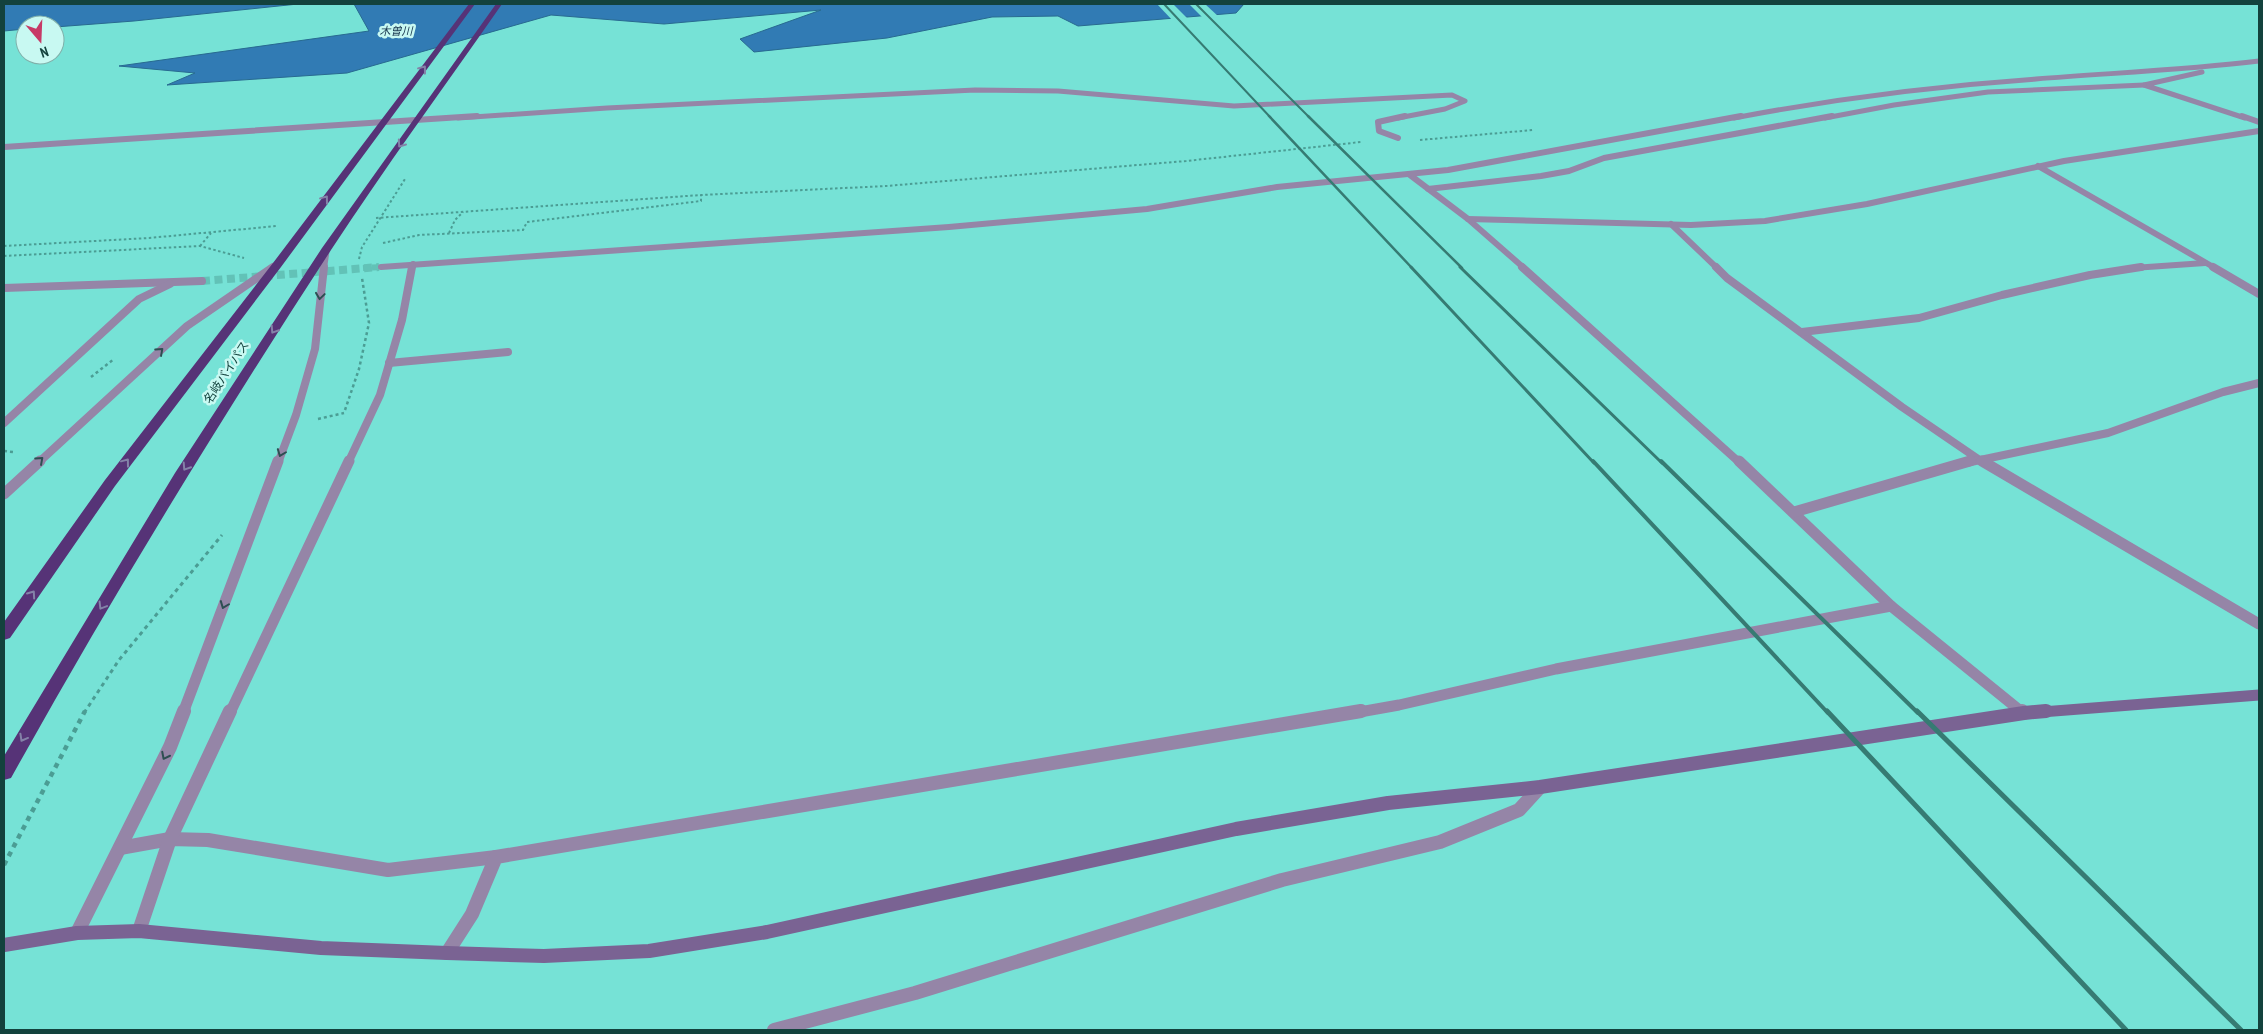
<svg xmlns="http://www.w3.org/2000/svg" width="2263" height="1034" viewBox="0 0 2263 1034" font-family="'PT Sans Narrow','Noto Sans JP',sans-serif">
<rect width="100%" height="100%" fill="#76e2d6"/>
<g fill="#317bb4" stroke="#286a90">
<path d="M4,4H298L134,21L55,27V25H25V29L4,31Z"/>
<path d="M354,4H1244L1236,13L1078,26L1058,16L992,17L887,38L754,52L740,39L821,10L664,24L551,15L347,73L167,85L195,73L119,66L369,31Z"/>
</g>
<g fill="#76e2d6">
<path d="M1157,4H1173L1189,20L1173,21Z"/>
<path d="M1189,4H1205L1219,17L1204,19Z"/>
</g>
<g fill="none" stroke-linecap="round" stroke-linejoin="round">
<path stroke="#62c2b7" stroke-width="6" stroke-dasharray="6 3" stroke-linecap="butt" d="M363,268L381,267"/>
<path stroke="#62c2b7" stroke-width="8" stroke-dasharray="8 4.5" stroke-linecap="butt" d="M202,281L379,267"/>
<g stroke="#4b9d94" stroke-width="2" stroke-dasharray="2.5 2.5" stroke-linecap="butt">
<path d="M1420,140L1533,130"/>
<path d="M376,218L701,195L886,186L1186,161L1361,142"/>
<path d="M449,233L455,220L463,212"/>
<path d="M383,243L419,235L523,230L527,222L701,201V195"/>
<path d="M4,246L149,238L277,226"/>
<path d="M200,246L211,233"/>
<path d="M4,256L200,246L244,258"/>
<path d="M359,259L362,247L405,179"/>
</g>
<g stroke="#4b9d94" stroke-width="2.5" stroke-dasharray="3 3" stroke-linecap="butt">
<path d="M91,377L114,359"/>
<path d="M345,410L359,369L369,323L362,278"/>
<path d="M318,419L344,413"/>
<path d="M4,451L13,452"/>
</g>
<path stroke="#4b9d94" stroke-width="3" stroke-dasharray="4 4" stroke-linecap="butt" d="M84,713L119,660L222,535"/>
<path stroke="#4b9d94" stroke-width="4.5" stroke-dasharray="5 5" stroke-linecap="butt" d="M4,865L85,711"/>
<g stroke="#9585a7" stroke-width="5">
<path d="M2202,72L2144,85L2245,118"/>
<path d="M458,118L607,108L975,90L1058,91L1234,106L1452,95L1465,101L1445,109L1398,118"/>
<path d="M1734,118C1833,99 1935,86 2036,79C2110,73 2185,70 2259,61"/>
<path d="M1825,118L1894,105L1988,92L2144,85"/>
</g>
<g stroke="#9585a7" stroke-width="6">
<path d="M2242,116L2259,122"/>
<path d="M1398,138L1379,131L1378,122L1405,116"/>
<path d="M4,147L477,116"/>
<path d="M2038,166L2215,268"/>
<path d="M1410,175L1468,219L1524,268"/>
<path d="M1428,189L1541,176L1569,171L1604,158L1832,116"/>
<path d="M1468,219L1691,225L1765,221L1867,204L2064,161L2259,131"/>
<path d="M1671,224L1717,268"/>
<path d="M381,267L949,227L1147,209L1277,187L1448,170L1741,116"/>
<path d="M271,268L276,265"/>
<path d="M324,268L327,248"/>
<path d="M412,268L413,264"/>
<path d="M2133,268L2205,263"/>
</g>
<g stroke="#9585a7" stroke-width="8">
<path d="M1522,267L1740,463"/>
<path d="M1716,267L1727,278L1902,407L1984,463"/>
<path d="M2213,267L2259,294"/>
<path d="M4,288L202,281"/>
<path d="M1802,332L1919,318L2002,295L2090,275L2141,267"/>
<path d="M389,363L508,352"/>
<path d="M4,423L139,299L170,284"/>
<path d="M38,463L187,326L273,267"/>
<path d="M278,463L296,415L315,349L324,267"/>
<path d="M348,463L380,395L402,320L412,267"/>
<path d="M1966,463L2108,433L2223,392L2259,383"/>
</g>
<g stroke="#9585a7" stroke-width="11">
<path d="M1739,461L1891,606L2023,713"/>
<path d="M1982,461L2259,624"/>
<path d="M4,494L40,461"/>
<path d="M1794,512L1970,461"/>
<path d="M183,713L278,461"/>
<path d="M230,713L349,461"/>
<path d="M1354,713L1399,705L1556,669L1891,606"/>
</g>
<g stroke="#9585a7" stroke-width="14">
<path d="M2022,711L2024,713"/>
<path d="M120,848L170,839L208,840L388,870L496,857"/>
<path d="M139,931L170,839L230,711"/>
<path d="M77,933L170,747L184,711"/>
<path d="M447,953L472,914L496,857L1361,711"/>
<path d="M774,1030L915,993L1282,880L1440,842L1519,810L1540,787"/>
</g>
<path stroke="#7a6393" stroke-width="11" d="M2030,713L2259,695"/>
<path stroke="#7a6393" stroke-width="14" d="M4,945L77,933L139,931L321,948L447,953L544,956L649,951L767,932L1236,829L1388,803L1540,787L2024,713L2046,711"/>
<g fill="#563377" fill-rule="evenodd">
<path d="M469,4H475L281,267L115,486L10,638L4,640V622L105,480L273,263Z"/>
<path d="M496,4H502C445,86 386,166 331,250C219,422 111,598 11,778L4,780V756L175,473L322,248Z"/>
</g>
<g stroke="#367b73" stroke-width="2">
<path d="M1164,4L1271,118"/>
<path d="M1196,4L1310,118"/>
</g>
<g stroke="#367b73" stroke-width="2.5">
<path d="M1269,116L1412,268"/>
<path d="M1308,116L1462,268"/>
</g>
<g stroke="#367b73" stroke-width="3">
<path d="M1411,267L1594,463"/>
<path d="M1460,267L1662,463"/>
</g>
<g stroke="#367b73" stroke-width="4">
<path d="M1593,461L1828,713"/>
<path d="M1661,461L1918,713"/>
</g>
<g stroke="#367b73" stroke-width="5">
<path d="M1827,711L2126,1030"/>
<path d="M1917,711L2241,1030"/>
</g>
</g>
<defs><path id="oneway-chevron" d="M-2-3.5L2.5 0L-2 3.5" fill="none" stroke-width="1.6" stroke-linecap="round" stroke-linejoin="round" transform="scale(1.25)"/></defs>
<g stroke="#8482a8">
<use href="#oneway-chevron" transform="translate(423 69) rotate(-53)"/>
<use href="#oneway-chevron" transform="translate(401 144) rotate(125)"/>
<use href="#oneway-chevron" transform="translate(325 199) rotate(-53)"/>
<use href="#oneway-chevron" transform="translate(274 330) rotate(123)"/>
<use href="#oneway-chevron" transform="translate(126 462) rotate(-53)"/>
<use href="#oneway-chevron" transform="translate(186 467) rotate(123)"/>
<use href="#oneway-chevron" transform="translate(32 594) rotate(-55)"/>
<use href="#oneway-chevron" transform="translate(102 606) rotate(121)"/>
<use href="#oneway-chevron" transform="translate(23 738) rotate(119)"/>
</g>
<g stroke="#2d4f52">
<use href="#oneway-chevron" transform="translate(320 296) rotate(98)"/>
<use href="#oneway-chevron" transform="translate(160 351) rotate(-42)"/>
<use href="#oneway-chevron" transform="translate(281 453) rotate(111)"/>
<use href="#oneway-chevron" transform="translate(40 460) rotate(-42)"/>
<use href="#oneway-chevron" transform="translate(224 605) rotate(111)"/>
<use href="#oneway-chevron" transform="translate(165 756) rotate(117)"/>
</g>
<g text-anchor="middle" dominant-baseline="central" stroke-width="5" stroke-linejoin="round" paint-order="stroke">
<g font-size="11" font-style="italic" fill="#15334c" stroke="#c8f9f2">
<text x="396" y="31">木曽川</text>
</g>
<g font-size="12" fill="#13423d" stroke="#c8f9f2">
<text transform="translate(226 372) rotate(-57)">名岐バイパス</text>
</g>
</g>
<rect width="2263" height="1034" fill="none" stroke="#13423d" stroke-width="10"/>
<g transform="translate(40 40) rotate(161)"><circle r="24" fill="#c8f9f2" stroke="#80b0aa"/>
<path d="M0-4L9 19L0 12L-9 19Z" fill="#c73a67"/>
<text y="-8" font-size="14" font-weight="bold" text-anchor="middle" fill="#13423d">N</text>
</g>
</svg>
